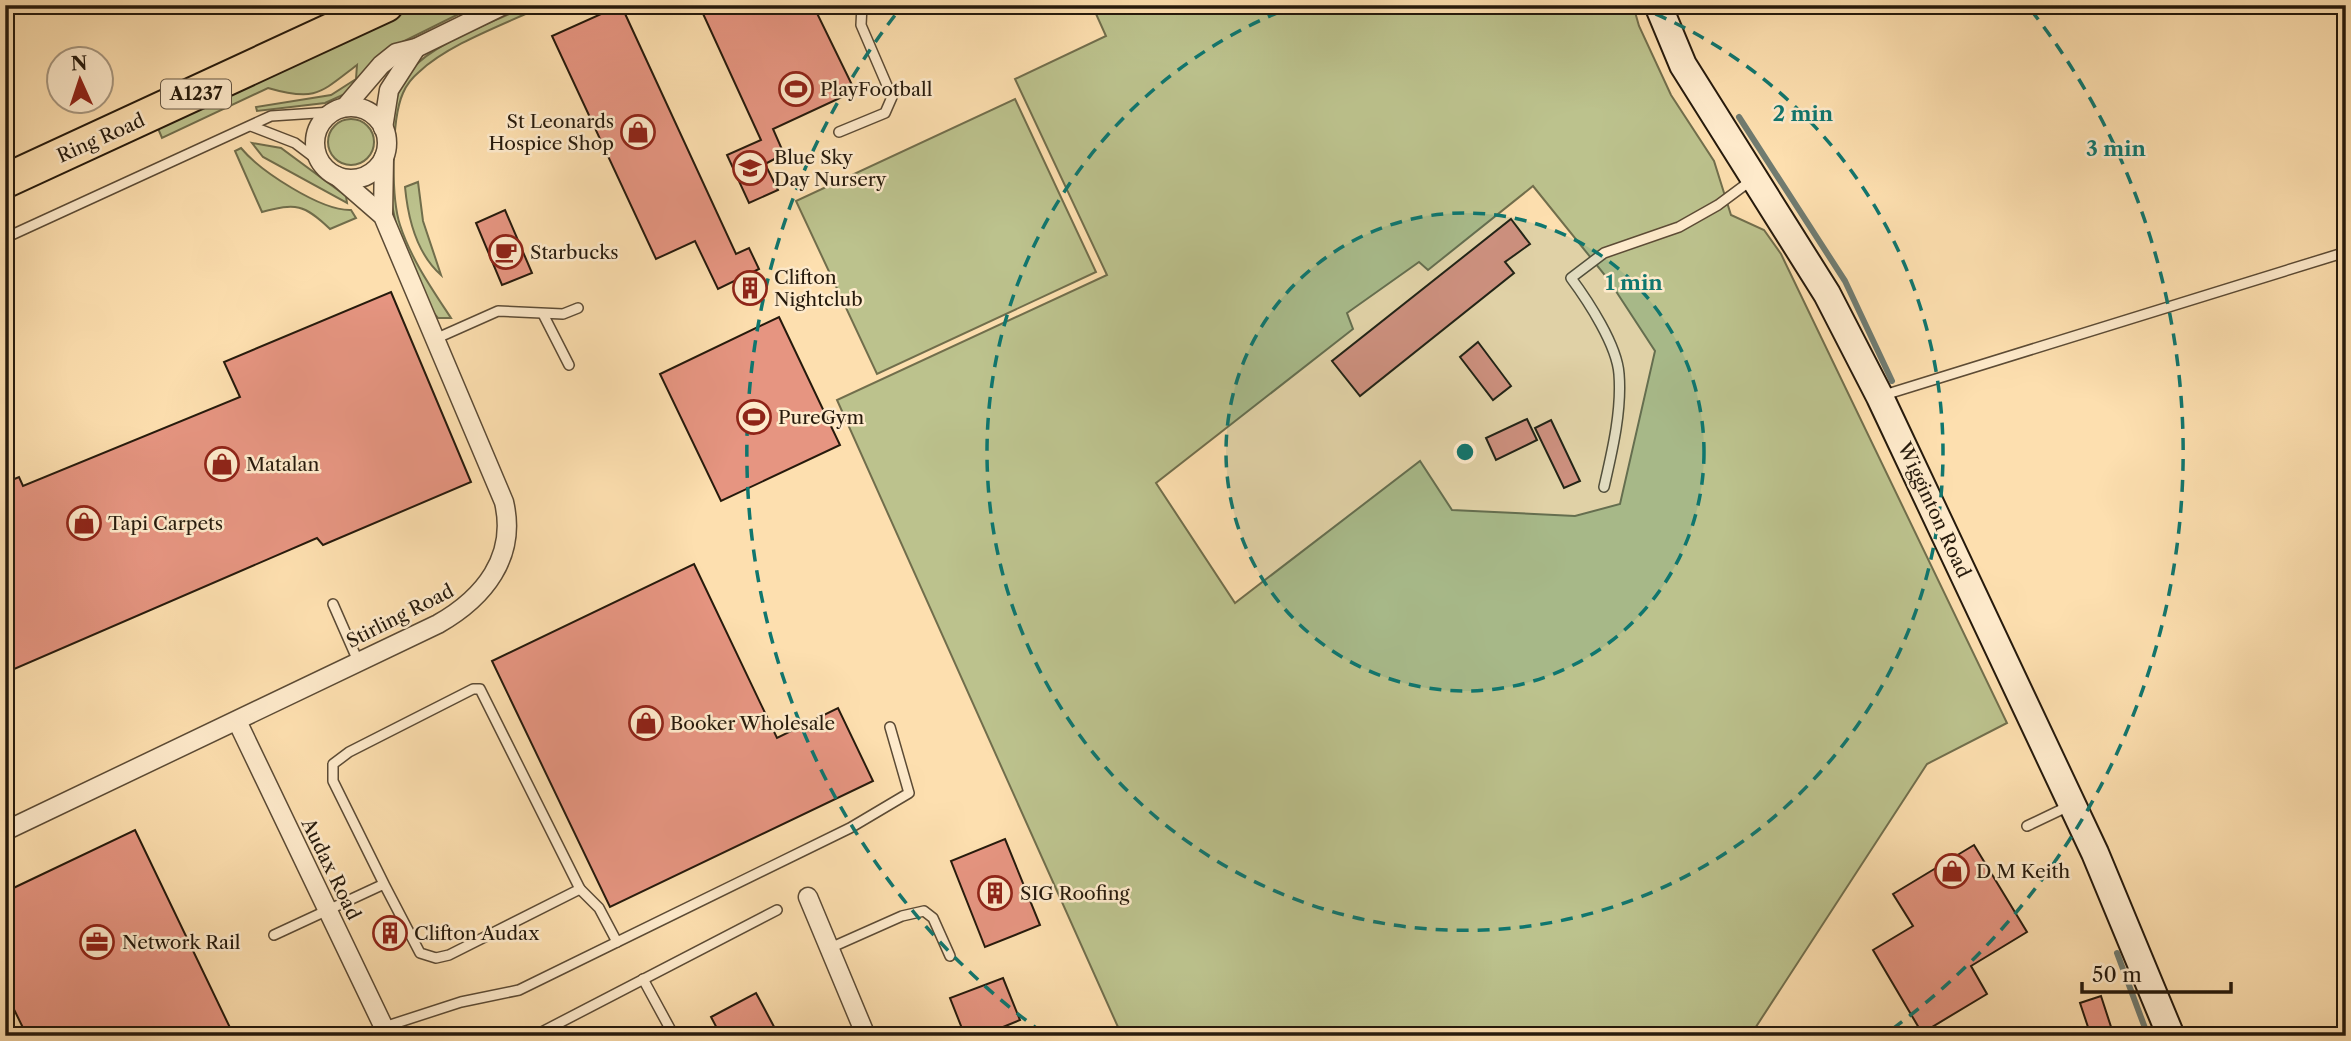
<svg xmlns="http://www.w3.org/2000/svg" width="2351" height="1041" viewBox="0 0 2351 1041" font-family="'Libre Caslon Text',serif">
<rect width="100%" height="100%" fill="#fddfaf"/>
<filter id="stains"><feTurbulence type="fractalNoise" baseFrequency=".00286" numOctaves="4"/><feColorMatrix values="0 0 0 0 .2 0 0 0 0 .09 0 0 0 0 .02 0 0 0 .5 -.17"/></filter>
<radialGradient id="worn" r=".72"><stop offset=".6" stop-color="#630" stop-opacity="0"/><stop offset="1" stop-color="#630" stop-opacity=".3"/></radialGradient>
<g fill="#bcc28d" stroke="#716e4c" stroke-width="2" fill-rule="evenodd">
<path d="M412,5H477L390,48L345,94L325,103L257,111L256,107L331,95L356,79L357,65C320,93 316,102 268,88L162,138L157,126Z"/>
<path d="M528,5H545C506,24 450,43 419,72C413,77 406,86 403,93C391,120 391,197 400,225C411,259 432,289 451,318H438L430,308C419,281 404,252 396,224C386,182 382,103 412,69C435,42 495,22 528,5Z"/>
<path d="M1092,5H1633L1639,26L1671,95L1714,161L1731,215L1764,230L1781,254L2007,723L1927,764L1750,1036H1122L837,400L1107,275L1015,79L1106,36ZM1533,186L1608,279L1655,351L1620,504L1575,516L1452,510L1420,461L1235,603L1156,483L1353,329L1347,313L1419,262L1428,270Z"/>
<path d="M1015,99L1096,272L877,374L796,201Z"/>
<circle cx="351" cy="142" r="23"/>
<path d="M252,143L281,148L346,196L347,203L263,157Z"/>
<path d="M241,148C260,171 321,211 351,210L356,218L330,229C304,204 296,203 262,212L235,151Z"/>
<path d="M418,182L423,221L441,275C416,253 408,219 405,187Z"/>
</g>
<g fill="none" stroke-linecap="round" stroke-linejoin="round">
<g stroke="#707b70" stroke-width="6">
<path d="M1739,117L1845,281L1892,381"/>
<path d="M2117,953L2148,1036"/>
</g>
</g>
<g fill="#e69581" stroke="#261a0c" stroke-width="2">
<path d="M621,5L736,254L749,248L759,269L718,289L695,241L656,259L552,36Z"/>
<path d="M699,5H813L855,91L773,129L784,154L765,164L778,190L749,203L727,155L761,140Z"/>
<path d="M505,210L532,273L502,285L476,223Z"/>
<path d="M1511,219L1530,244L1505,262L1514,273L1360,396L1332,361Z"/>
<path d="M391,292L471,482L323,545L317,538L5,673V483L19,477L23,486L240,397L224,362Z"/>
<path d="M779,317L840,445L721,501L660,374Z"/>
<path d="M1478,342L1511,386L1493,400L1460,357Z"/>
<path d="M1527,419L1537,440L1496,460L1486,438Z"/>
<path d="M1551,420L1580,481L1564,488L1535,428Z"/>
<path d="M694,564L777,738L838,708L873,781L610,907L492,661Z"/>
<path d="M135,830L234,1036H27L5,991V892Z"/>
<path d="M1005,839L1040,925L985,947L951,861Z"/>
<path d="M1974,845L2027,932L1971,966L1987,994L1922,1033L1873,950L1913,926L1893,894Z"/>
<path d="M1003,978L1020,1020L981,1036H965L950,998Z"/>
<path d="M756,993L779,1036H721L711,1017Z"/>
<path d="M2101,996L2114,1036H2091L2080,1003Z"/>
</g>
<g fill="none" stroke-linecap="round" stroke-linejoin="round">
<g stroke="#5c4b35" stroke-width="12">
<g id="lane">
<path d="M251,126L295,143L320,162"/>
<path d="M839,132L885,113L892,97L861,25L862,5"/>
<path d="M5,238L271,116L332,112"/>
<path d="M543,314L569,365"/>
<path d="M435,339L498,311L563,314L578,308"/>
<path d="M1881,396L2346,252"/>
<path d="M1604,487C1612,452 1622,411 1619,374C1617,345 1588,301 1571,278L1604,253L1679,227L1718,205L1753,179"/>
<path d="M333,604L358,661"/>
<path d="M2027,826L2071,805"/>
<path d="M580,889L599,908L617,942"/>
<path d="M274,935L384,884L333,781V764L349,752L473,689H480L580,889L449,955L436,958L420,953L384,884"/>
<path d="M830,948L902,916L924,911L933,918L950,956"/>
<path d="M643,979L674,1036"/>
<path d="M384,1027L461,1002L519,990L850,828L909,793L890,727"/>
<path d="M534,1036L777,910"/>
</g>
</g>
<g stroke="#5c4b35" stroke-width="21">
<g id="street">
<path d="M345,107L381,65L396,53L416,48L504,5"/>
<circle cx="351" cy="143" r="36"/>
<path d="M383,128L389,90L416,48"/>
<path d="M383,216L384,157"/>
<path d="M237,721L388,1036"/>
<path d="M5,831L438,624C484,598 517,557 504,502L383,216L337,176"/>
<path d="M808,897L866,1036"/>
</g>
</g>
<g stroke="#261a0c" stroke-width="30">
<path id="secondary" d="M1658,5L1683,65L1827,294L1880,397L2095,853L2171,1036"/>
</g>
<g stroke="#261a0c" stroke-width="37">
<path id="highway" d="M5,181L386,5"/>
</g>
<use href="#lane" stroke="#feeacb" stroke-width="9"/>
<use href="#street" stroke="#feeacb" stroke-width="18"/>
<use href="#secondary" stroke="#feeacb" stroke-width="26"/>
<use href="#highway" stroke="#fddfaf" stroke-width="33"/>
</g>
<circle cx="1465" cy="452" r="239" fill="#0f766e" fill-opacity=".12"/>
<g fill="none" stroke="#0f766e" stroke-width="3.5" stroke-dasharray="12 9">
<circle cx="1465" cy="452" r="239"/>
<path d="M1636 6A478 478 0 1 1 1294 6"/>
<path d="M1043 1033A718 718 0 0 1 899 10M2031 10A718 718 0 0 1 1887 1033"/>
</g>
<defs>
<g id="stadium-ring" transform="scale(1.75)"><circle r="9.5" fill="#feeacb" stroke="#8f2418" stroke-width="1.5"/><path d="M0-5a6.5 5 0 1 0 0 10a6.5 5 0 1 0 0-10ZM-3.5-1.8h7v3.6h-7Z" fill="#8f2418"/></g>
<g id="shop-ring" transform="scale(1.75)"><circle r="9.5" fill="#feeacb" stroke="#8f2418" stroke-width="1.5"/><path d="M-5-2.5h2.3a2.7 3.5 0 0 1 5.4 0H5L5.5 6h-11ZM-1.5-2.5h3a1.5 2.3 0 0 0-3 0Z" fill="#8f2418"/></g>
<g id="school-ring" transform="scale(1.75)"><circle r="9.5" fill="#feeacb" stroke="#8f2418" stroke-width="1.5"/><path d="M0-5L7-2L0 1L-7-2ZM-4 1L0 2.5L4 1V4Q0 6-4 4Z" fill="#8f2418"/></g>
<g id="cafe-ring" transform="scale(1.75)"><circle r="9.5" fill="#feeacb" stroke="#8f2418" stroke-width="1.5"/><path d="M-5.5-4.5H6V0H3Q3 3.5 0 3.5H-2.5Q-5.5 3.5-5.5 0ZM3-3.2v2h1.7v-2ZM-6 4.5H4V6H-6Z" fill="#8f2418"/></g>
<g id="building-ring" transform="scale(1.75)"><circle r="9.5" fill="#feeacb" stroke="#8f2418" stroke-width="1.5"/><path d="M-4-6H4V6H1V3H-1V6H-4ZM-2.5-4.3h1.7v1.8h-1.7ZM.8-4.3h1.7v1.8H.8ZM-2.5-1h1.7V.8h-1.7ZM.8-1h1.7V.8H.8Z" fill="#8f2418"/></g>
<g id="office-ring" transform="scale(1.75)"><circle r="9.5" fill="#feeacb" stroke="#8f2418" stroke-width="1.5"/><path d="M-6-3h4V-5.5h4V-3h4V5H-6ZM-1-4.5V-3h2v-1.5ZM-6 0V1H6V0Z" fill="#8f2418"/></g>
</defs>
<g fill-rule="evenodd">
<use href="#stadium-ring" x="796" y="89"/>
<use href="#shop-ring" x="638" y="132"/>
<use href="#school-ring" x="750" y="168"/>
<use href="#cafe-ring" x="506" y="252"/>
<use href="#building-ring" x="750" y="288"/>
<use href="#stadium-ring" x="754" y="417"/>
<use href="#shop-ring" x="222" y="464"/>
<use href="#shop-ring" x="84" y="523"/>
<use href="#shop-ring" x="646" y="723"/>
<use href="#shop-ring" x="1952" y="871"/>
<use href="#building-ring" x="995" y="893"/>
<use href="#building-ring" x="390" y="933"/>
<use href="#office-ring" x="97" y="942"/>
</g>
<g text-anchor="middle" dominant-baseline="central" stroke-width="5" stroke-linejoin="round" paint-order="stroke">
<rect fill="#feeacb" stroke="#675845" stroke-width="2" x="161" y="79.5" width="70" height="29" rx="5"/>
<g font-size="18" font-weight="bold" fill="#261a0c">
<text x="196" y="94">A1237</text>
</g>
<g font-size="19" fill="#261a0c" stroke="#feeacb" text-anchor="start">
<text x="820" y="89">PlayFootball</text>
<text x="614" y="121" text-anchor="end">St Leonards<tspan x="614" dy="22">Hospice Shop</tspan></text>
<text x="774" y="157">Blue Sky<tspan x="774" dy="22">Day Nursery</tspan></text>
<text x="530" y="252">Starbucks</text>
<text x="774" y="277">Clifton<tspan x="774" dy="22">Nightclub</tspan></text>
<text x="778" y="417">PureGym</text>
<text x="246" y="464">Matalan</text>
<text x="108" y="523">Tapi Carpets</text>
<text x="670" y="723">Booker Wholesale</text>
<text x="1976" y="871">D M Keith</text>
<text x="1020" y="893">SIG Roofing</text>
<text x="414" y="933">Clifton Audax</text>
<text x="122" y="942">Network Rail</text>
</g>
<g font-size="19" fill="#261a0c" stroke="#feeacb">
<text transform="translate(101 138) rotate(-24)">Ring Road</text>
<text transform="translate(1934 510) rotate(65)">Wigginton Road</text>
<text transform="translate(400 616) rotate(-27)">Stirling Road</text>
<text transform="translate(331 869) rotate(64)">Audax Road</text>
</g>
</g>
<circle cx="1465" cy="452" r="10" fill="#0f766e" stroke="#feeacb" stroke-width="3.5"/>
<g font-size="21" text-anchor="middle" font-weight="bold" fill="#0f766e" stroke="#feeacb" stroke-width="5" stroke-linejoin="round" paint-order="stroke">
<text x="1803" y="121">2 min</text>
<text x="2116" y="156">3 min</text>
<text x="1634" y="290">1 min</text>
</g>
<rect width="2351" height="1041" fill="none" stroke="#fddfaf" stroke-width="28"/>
<rect x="7" y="7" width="2337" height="1027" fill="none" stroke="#261a0c" stroke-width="3.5"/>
<rect x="14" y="14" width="2323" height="1013" fill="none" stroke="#261a0c" stroke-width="2"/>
<g transform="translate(80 80) rotate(357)"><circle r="33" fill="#feeacb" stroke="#a8977f" stroke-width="2"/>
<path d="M0-5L12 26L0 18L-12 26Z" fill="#8f2418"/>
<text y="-10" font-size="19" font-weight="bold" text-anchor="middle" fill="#261a0c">N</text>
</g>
<path d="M2082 982v10h149v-10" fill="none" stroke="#261a0c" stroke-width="3.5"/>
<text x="2092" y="982" font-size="21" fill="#261a0c" stroke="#feeacb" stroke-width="5" paint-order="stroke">50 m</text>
<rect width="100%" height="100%" filter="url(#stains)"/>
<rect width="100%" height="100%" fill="url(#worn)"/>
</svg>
